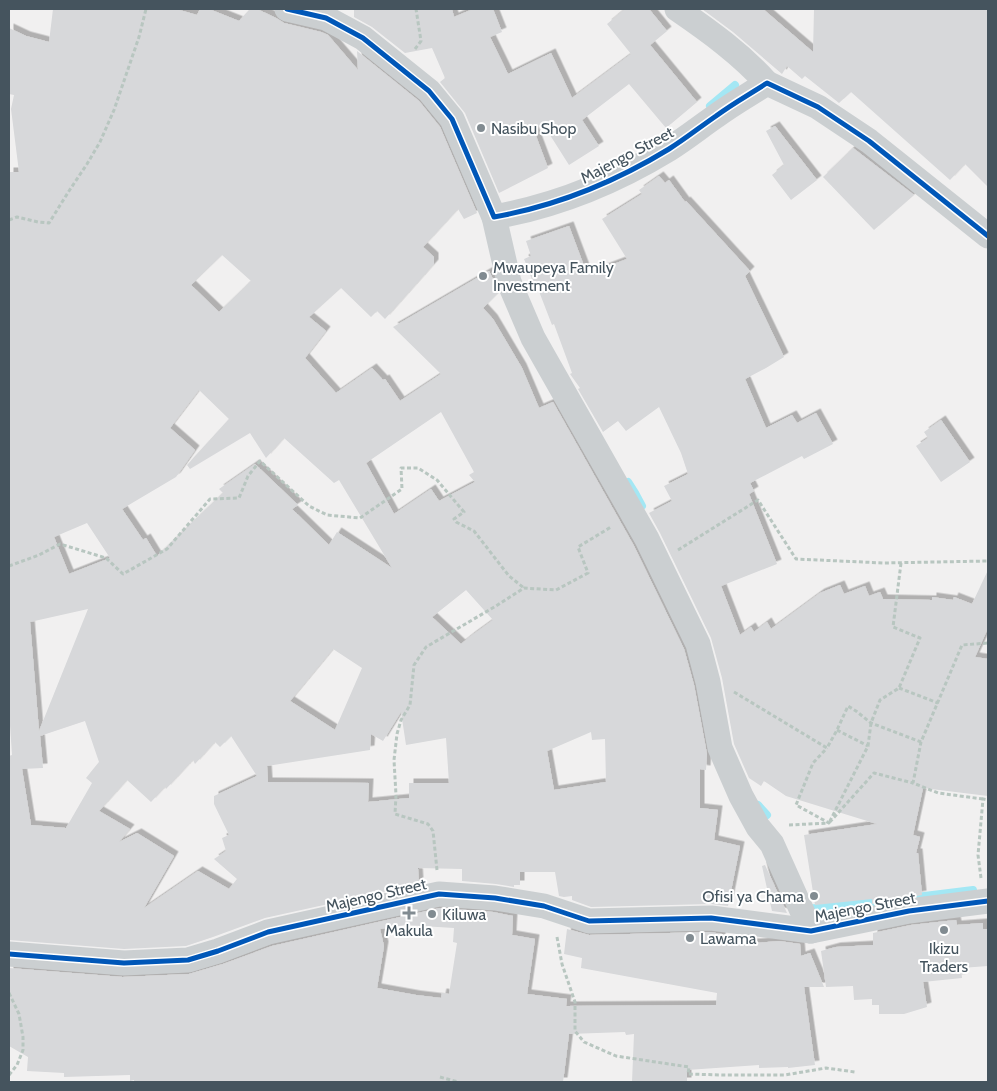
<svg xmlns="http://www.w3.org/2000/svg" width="997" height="1091" viewBox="0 0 997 1091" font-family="Cabin,sans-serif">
<defs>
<filter id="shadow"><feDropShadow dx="4.5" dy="-4.5" stdDeviation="0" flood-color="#0004"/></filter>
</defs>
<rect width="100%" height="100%" fill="#f1f0f0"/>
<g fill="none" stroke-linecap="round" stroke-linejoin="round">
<g stroke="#a3e7f4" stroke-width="8">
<path d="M710,106L735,85"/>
<path d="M628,482L635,493L642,506"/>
<path d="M758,805L767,815"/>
<path d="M806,909L876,902L973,890"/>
</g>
</g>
<g fill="#d7d8da" fill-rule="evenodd" filter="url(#shadow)">
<path d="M53,9H176L197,15L200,9H209L239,21L250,9H257L276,18L284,23L321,32L328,35L358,70L357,51L419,101L440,127L477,213L464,219L458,209L423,247L434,257V264L385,319L377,311L371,317L341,288L309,317L326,331L305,358L336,393L372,368L383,380L385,379L400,401L441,374L393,327L489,271L494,281L498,293L483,308L493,319L522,368L539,408L553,402L634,546L684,649L694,685L707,754L706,770L700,769V808L718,810L714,840L740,846L728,906L711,904L591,907L572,900V896L564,897L559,896L555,872H520V885H514V887L496,884L462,881V869L418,868L419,884L265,918L213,937L186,946L124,949L9,940V756L12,755L10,725H9V172H19L11,109L14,95L9,94V28L26,36L49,42ZM222,255L251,281L219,312L191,285ZM199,390L229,419L187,465L190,469L250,433L266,458L284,438L334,483L339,480L392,568L337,532L329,545L292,509L298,505L255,464L219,489L223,493L157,556L146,538L143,540L122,509L176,477L195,450L170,428ZM441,412L474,472L469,475L475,482L439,501L431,489L394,514L366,463ZM87,523L110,558L69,574L54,537ZM466,590L493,620L471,636L461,644L432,617ZM88,609L39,731L30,622ZM333,649L362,668L335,730L290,701ZM401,712L406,745L446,738L449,783H409V798L368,802L369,783L268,782L267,766L370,750L371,734L383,741ZM85,721L99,762L86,778L92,783L66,828L31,825L22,769L43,768L40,736ZM591,732L592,740L605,739L606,782L554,790L547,751ZM231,736L257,776L214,796V804L229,835L222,838L226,851L214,859L237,879L229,889L198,871L144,908L174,856L137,833L119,842L130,829L99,811L127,780L151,802L165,787L166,789L193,760L195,764L215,742L220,747Z"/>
<path d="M354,9H452L454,17L473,9H493L502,32L490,37L508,74L551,53L572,98L631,54L607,24L625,9H649L667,31L650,45L697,102L666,128L629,84L582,120L599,146L569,165L543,124L533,128L548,168L499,193L465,113L440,82L445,78L432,48L405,53L372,27L354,17Z"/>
<path d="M702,9H763L813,52L814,9H988V187L965,164L950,180L851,92L839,103L805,76L802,79L787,66L782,74L733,32Z"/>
<path d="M775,126L817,180L791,200L772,175L784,165L766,131Z"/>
<path d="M853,148L914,195L874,230L823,177Z"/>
<path d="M659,176L665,183L669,180L685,202L686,201L750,271L745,276L784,357L766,368L745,379L766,428L792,415L797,423L816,413L833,444L804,459L802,456L750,483L754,491L749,494L777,564L721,586L740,635L751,627L754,632L767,622L771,629L820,593L840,585L844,594L865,586L869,596L880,592L883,599L932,600V597L953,600L954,597L972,604L988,570V628L975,657L988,659V796L923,788L913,835L920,837L916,853H918L922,895L872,904V899L815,905L804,835L877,824L786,796L764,781L761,786L749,778L734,744L722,678L711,638L660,533L649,513L672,501L664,486L688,474L681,453L659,407L626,431L618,421L603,432L578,389L580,388L570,374L572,373L554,324L552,325L535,281L533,282L524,259L531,256L526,241L569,226L587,274L627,259L602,219L642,194L639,190Z"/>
<path d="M941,420L970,462L941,482L916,446L928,438L924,432Z"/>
<path d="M765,865L787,913L772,911L762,866Z"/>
<path d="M440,908L493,912L513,916L512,935L535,939L527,994L567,999L566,1006L716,1005L717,993L581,968L582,958L564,954L567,929L589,935L710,932L722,934L720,942L756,943L779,941L800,944L801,956L810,953L824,987H804L815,1065L788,1068V1067L759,1068V1065L687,1070V1082H632L634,1034L626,1035L625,1032L569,1034L563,1082H134V1080L130,1081V1075L64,1077V1073L27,1071L28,1057L9,1046V968L123,977L189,974L223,964L272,946ZM405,925L454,928L453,942L457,943L449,994L442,993L441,998L416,995L377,988L384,946L380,929Z"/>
<path d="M956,920L957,925L983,923V929H988V966L961,968L962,978L923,982L927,1007L904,1014H879V1005H872V999L854,1000L853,986L826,987L821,951L836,947L873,945V933L911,925Z"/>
</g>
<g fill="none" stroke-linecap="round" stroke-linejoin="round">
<g stroke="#b8c6c0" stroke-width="3" stroke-dasharray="4 2.5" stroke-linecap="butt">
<path d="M415,49L421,41L416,9"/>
<path d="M9,220L17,217L38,222L49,223L69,191L87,164L100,142L114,110L139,37L146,9"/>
<path d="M678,550L758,500L796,559L884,563L988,561"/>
<path d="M901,563L893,627L920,638L899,688L880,700L871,723L868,746L829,823L874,773L913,783"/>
<path d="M9,566L39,555L60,544L106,558L123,574L167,549L210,499L239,498L248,476L260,461L309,506L327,515L360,518L402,489L401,468H418L437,480L464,512L454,519L456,522L474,531L509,576L524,588"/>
<path d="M899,688L938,703"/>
<path d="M734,692L827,748L837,730L848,706L856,711L871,723L921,742"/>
<path d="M837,730L868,746"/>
<path d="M983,799L938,793L913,783L921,742L962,645L988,643"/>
<path d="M789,825L829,823L796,805L813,763L827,748"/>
<path d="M437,870L433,831L428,824L395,814L396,795L394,760L397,734L401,720L410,705L414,665L426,647L496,606L524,588L556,590L588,573L578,547L611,527"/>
<path d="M981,878L978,855L983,799L988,800"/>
<path d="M557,937L562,964L575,1002V1031L584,1042L616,1056L689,1067L688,1074L722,1075H785L826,1068L855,1072"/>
<path d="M9,993L19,1014L23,1037V1050L17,1065L9,1075"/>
<path d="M440,1077L458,1082"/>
</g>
<g stroke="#cbcfd1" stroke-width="25">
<path d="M287,9L326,18L363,38L429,91L452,119L494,217C556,206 615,182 669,149C685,139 700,127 716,116C732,104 750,94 767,83L818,107L869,141L988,236"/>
<path d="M677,9C709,31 741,54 767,83"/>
<path d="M494,217L509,282L533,338L647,539L698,644L708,682L720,748L741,796L758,827L772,844L811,931"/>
<path d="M9,954L124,963L188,960L218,951L268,932L439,894L495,898L544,906L589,921L711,918L811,931L909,911L988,901"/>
</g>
<g stroke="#fff" stroke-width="8">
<g id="cycleway">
<path d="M287,9L326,18L363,38L429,91L452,119L494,217C556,206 615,182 669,149C685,139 700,127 716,116C732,104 750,94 767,83L818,107L869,141L988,236"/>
<path d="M9,954L124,963L188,960L218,951L268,932L439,894L495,898L544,906L589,921L711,918L811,931L909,911L988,901"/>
</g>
</g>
<use href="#cycleway" stroke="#0057b8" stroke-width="5"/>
</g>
<g fill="#818b91" stroke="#fff" stroke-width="2">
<circle cx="481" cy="128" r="5"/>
<circle cx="483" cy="276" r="5"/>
<circle cx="814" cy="896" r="5"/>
<path d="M406.5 905.5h5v5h5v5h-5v5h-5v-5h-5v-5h5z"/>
<circle cx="432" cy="914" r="5"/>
<circle cx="944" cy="930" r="5"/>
<circle cx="690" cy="938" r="5"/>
</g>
<g text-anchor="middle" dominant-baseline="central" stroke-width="4" stroke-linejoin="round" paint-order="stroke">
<g font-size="16" fill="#45545e" stroke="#fff" text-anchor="start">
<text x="491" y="128">Nasibu Shop</text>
<text x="493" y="267">Mwaupeya Family<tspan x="493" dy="18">Investment</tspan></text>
<text x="804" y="896" text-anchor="end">Ofisi ya Chama</text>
<text x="442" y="914">Kiluwa</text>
<text x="409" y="930" text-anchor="middle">Makula</text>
<text x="700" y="938">Lawama</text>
<text x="944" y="948" text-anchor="middle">Ikizu<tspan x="944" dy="18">Traders</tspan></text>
</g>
<g font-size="16" fill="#45545e" stroke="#fff">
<text transform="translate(627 155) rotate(-28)">Majengo Street</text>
<text transform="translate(376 895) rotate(-13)">Majengo Street</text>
<text transform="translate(865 907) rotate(-11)">Majengo Street</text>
</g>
</g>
<rect width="997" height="1091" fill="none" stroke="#45545e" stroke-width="20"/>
</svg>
